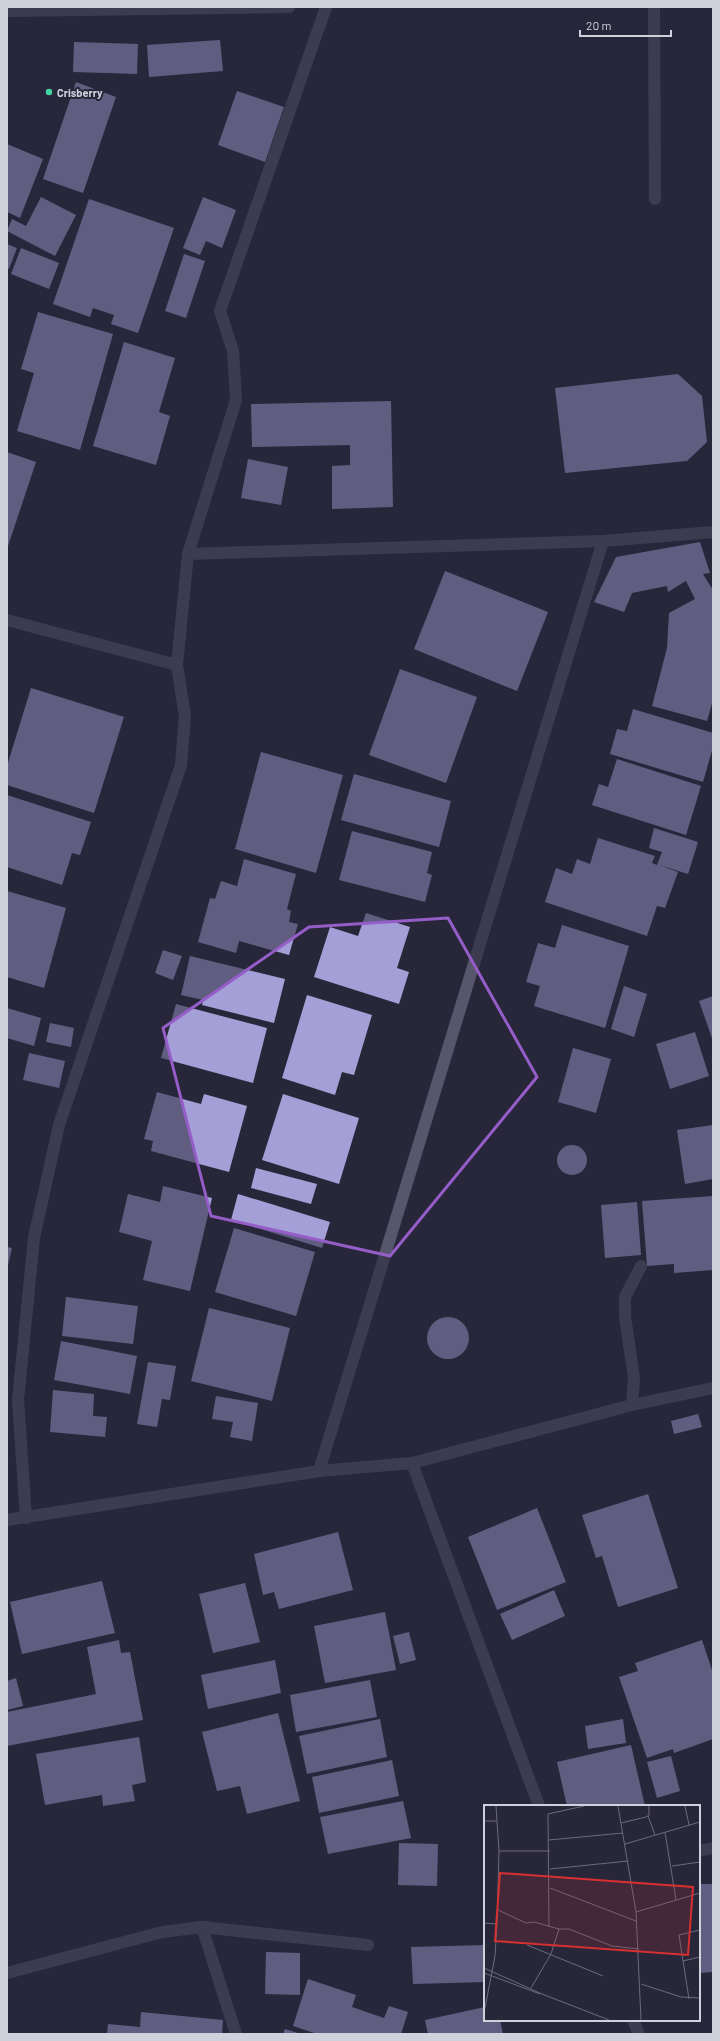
<svg xmlns="http://www.w3.org/2000/svg" width="720" height="2041" viewBox="0 0 720 2041" font-family="Barlow,sans-serif">
<rect width="100%" height="100%" fill="#28273a"/>
<g fill="#a4a0d7">
<path d="M220,40L223,71L149,77L147,45Z"/>
<path d="M74,42L138,44L137,74L73,72Z"/>
<path d="M76,82L116,97L83,193L43,179Z"/>
<path d="M237,91L284,107L265,162L218,145Z"/>
<path d="M7,144L43,159L20,218L7,212Z"/>
<path d="M41,197L76,215L55,256L7,231L12,219L26,226Z"/>
<path d="M203,197L236,210L222,248L206,241L200,255L183,248Z"/>
<path d="M89,199L174,228L138,333L111,324L114,315L93,308L90,317L53,304Z"/>
<path d="M7,244L17,248L9,269L7,268Z"/>
<path d="M21,248L59,263L49,289L11,274Z"/>
<path d="M184,254L205,261L186,318L165,311Z"/>
<path d="M38,312L113,334L80,450L17,431L34,373L21,369Z"/>
<path d="M124,342L175,358L159,412L170,416L156,465L93,446Z"/>
<path d="M678,374L702,396L707,442L687,461L565,473L555,388Z"/>
<path d="M391,401L393,507L332,509V466L350,465V445L252,447L251,404Z"/>
<path d="M7,452L36,462L7,549Z"/>
<path d="M248,459L288,467L281,505L241,498Z"/>
<path d="M700,542L710,573L703,574L713,590V700L707,721L652,706L667,648L669,613L695,599L686,581L668,592L667,586L632,593L624,612L594,602L616,557Z"/>
<path d="M445,571L548,612L517,691L414,649Z"/>
<path d="M400,669L477,697L446,783L369,755Z"/>
<path d="M31,688L124,717L94,813L7,785V766Z"/>
<path d="M633,709L713,733V747L703,782L610,754L617,729L627,731Z"/>
<path d="M261,752L343,775L316,873L235,849Z"/>
<path d="M617,759L701,786L686,835L592,805L599,784L608,787Z"/>
<path d="M354,774L451,801L439,847L341,820Z"/>
<path d="M7,795L91,822L80,855L72,853L62,885L7,867Z"/>
<path d="M654,828L698,842L688,874L659,865L678,872L665,908L657,906L647,936L545,902L556,868L572,874L577,859L590,864L598,838L655,856L652,863L657,865L662,852L649,848Z"/>
<path d="M352,831L432,852L427,873L432,875L425,902L339,880Z"/>
<path d="M244,859L296,874L287,909L291,911L289,922L298,924L289,955L239,941L236,953L198,942L210,898L215,899L221,881L237,886Z"/>
<path d="M7,891L66,908L44,988L7,977Z"/>
<path d="M366,913L410,927L397,968L409,972L399,1004L314,977L330,927L358,936Z"/>
<path d="M562,925L629,946L605,1028L534,1006L540,986L526,982L538,943L555,948Z"/>
<path d="M163,950L182,956L173,980L155,973Z"/>
<path d="M190,956L285,979L274,1023L202,1005L203,1000L181,995Z"/>
<path d="M624,986L647,994L634,1037L611,1029Z"/>
<path d="M307,995L372,1015L354,1075L342,1072L335,1095L282,1078Z"/>
<path d="M713,996V1041L699,1001Z"/>
<path d="M176,1004L267,1028L253,1083L161,1058Z"/>
<path d="M7,1008L41,1018L34,1046L7,1038Z"/>
<path d="M50,1023L74,1028L71,1047L46,1042Z"/>
<path d="M695,1032L709,1076L670,1089L656,1044Z"/>
<path d="M573,1048L611,1059L596,1113L558,1102Z"/>
<path d="M29,1053L65,1061L59,1088L23,1080Z"/>
<path d="M157,1092L201,1104L204,1094L247,1106L229,1172L151,1151L153,1141L144,1139Z"/>
<path d="M283,1094L359,1118L339,1184L262,1160Z"/>
<path d="M713,1125V1179L685,1184L677,1130Z"/>
<circle cx="572" cy="1160" r="15"/>
<path d="M256,1168L317,1184L311,1204L251,1188Z"/>
<path d="M163,1186L212,1198L190,1291L143,1280L152,1241L119,1232L128,1194L160,1202Z"/>
<path d="M238,1194L330,1222L322,1248L231,1220Z"/>
<path d="M713,1196V1270L674,1273V1264L647,1266L642,1201Z"/>
<path d="M637,1202L641,1255L605,1258L601,1205Z"/>
<path d="M234,1228L315,1252L296,1316L215,1292Z"/>
<path d="M7,1247L12,1248L8,1265H7Z"/>
<path d="M66,1297L138,1306L133,1344L62,1336Z"/>
<path d="M209,1308L290,1328L272,1401L191,1381Z"/>
<circle cx="448" cy="1338" r="21"/>
<path d="M61,1341L137,1356L130,1394L54,1380Z"/>
<path d="M148,1362L176,1366L170,1400L162,1399L157,1427L137,1424Z"/>
<path d="M53,1390L94,1394L93,1416L107,1417L105,1437L50,1432Z"/>
<path d="M216,1396L258,1403L252,1441L230,1437L233,1422L212,1419Z"/>
<path d="M698,1414L702,1427L674,1434L671,1421Z"/>
<path d="M648,1494L678,1588L618,1607L602,1556L596,1558L582,1515Z"/>
<path d="M537,1508L566,1582L497,1610L468,1537Z"/>
<path d="M338,1532L353,1590L279,1609L274,1592L263,1595L254,1554Z"/>
<path d="M102,1581L115,1633L22,1654L10,1602Z"/>
<path d="M245,1583L260,1642L213,1653L199,1594Z"/>
<path d="M554,1590L565,1616L512,1640L500,1614Z"/>
<path d="M385,1612L396,1670L325,1683L314,1626Z"/>
<path d="M409,1632L416,1660L400,1664L393,1636Z"/>
<path d="M119,1640L121,1653L130,1652L143,1720L7,1746V1712L96,1694L87,1647Z"/>
<path d="M702,1640L713,1673V1739L674,1753L673,1749L647,1758L619,1677L638,1671L635,1663Z"/>
<path d="M275,1660L281,1693L208,1709L201,1675Z"/>
<path d="M16,1678L23,1706L7,1710V1681Z"/>
<path d="M370,1680L377,1717L296,1732L290,1695Z"/>
<path d="M278,1713L300,1801L247,1814L240,1786L217,1791L202,1732Z"/>
<path d="M380,1719L387,1757L307,1774L299,1736Z"/>
<path d="M623,1719L626,1743L588,1749L585,1726Z"/>
<path d="M139,1737L146,1782L132,1785L135,1801L103,1806L102,1795L45,1805L36,1754Z"/>
<path d="M631,1745L645,1806H567L557,1762Z"/>
<path d="M671,1756L680,1791L657,1798L647,1762Z"/>
<path d="M392,1760L399,1796L319,1813L312,1777Z"/>
<path d="M403,1801L411,1838L328,1854L320,1817Z"/>
<path d="M399,1843L438,1844L437,1886L398,1885Z"/>
<path d="M699,1884H713V1972L699,1973Z"/>
<path d="M485,1945V1982L413,1984L411,1947Z"/>
<path d="M266,1952L300,1953V1995L265,1994Z"/>
<path d="M308,1979L356,1995L352,2007L384,2018L389,2006L408,2012L401,2034H317L293,2026Z"/>
<path d="M485,2007V2020H500L503,2034H428L425,2020Z"/>
<path d="M141,2012L223,2020L222,2034H107L108,2024L140,2027Z"/>
<path d="M285,2029L301,2034H283Z"/>
</g>
<g fill="none" stroke-linecap="round" stroke-linejoin="round">
<g stroke="#57566c" stroke-width="12">
<path d="M654,7L655,199"/>
<path d="M7,11L289,7"/>
<path d="M188,554L603,541L713,532"/>
<path d="M7,620L177,665L185,717L181,765L59,1125L34,1238L18,1400L26,1518"/>
<path d="M177,665L188,554L236,400L233,351L220,311L326,7"/>
<path d="M632,1405L634,1378L625,1317V1297L641,1266"/>
<path d="M412,1463L539,1806"/>
<path d="M319,1471L603,541"/>
<path d="M7,1520L319,1471L412,1463L632,1405L713,1388"/>
<path d="M699,1851L713,1848"/>
<path d="M202,1927L368,1945"/>
<path d="M7,1973L162,1932L202,1927L236,2034"/>
<path d="M633,2020L639,2034"/>
</g>
</g>
<path d="M0 0H720V2041H0ZM448,918L537,1077L390,1256L211,1216L163,1028L309,927Z" fill="#28273a" fill-opacity=".55" fill-rule="evenodd"/>
<path fill="none" stroke="#955dc8" stroke-width="3" stroke-linejoin="round" d="M448,918L537,1077L390,1256L211,1216L163,1028L309,927Z"/>
<circle fill="#41d4a1" stroke="#28273a" stroke-width="1.5" cx="49" cy="92" r="4"/>
<g text-anchor="middle" dominant-baseline="central" stroke-width="4" stroke-linejoin="round" paint-order="stroke">
<g font-size="11" font-weight="bold" fill="#d1d0dd" stroke="#28273a" text-anchor="start">
<text x="57" y="92">Crisberry</text>
</g>
</g>
<g transform="translate(484 1805)">
<rect width="216" height="216" fill="#28273a"/>
<path fill="none" stroke="#6c6b7b" stroke-width="1" d="M134,1L152,107L157,215M201,1L205,20M164,11L171,30M0,16H13M137,18L162,12L165,10V1M181,27L192,95M65,35L139,28M141,39L216,17M15,46H66M188,61L216,57M66,64L144,56M66,83L152,116M14,105L42,118L50,117L75,124M152,107L216,88M0,118L13,119M65,122L64,9L100,1M43,140L119,171M199,156L216,152M0,163L58,189L125,215M0,168L56,189M157,179L197,192L216,193M47,183L67,149L75,124H85L128,141L155,144M205,194L195,130L216,125M0,208L11,151L13,119L15,46L12,1"/>
<path fill="#d63031" fill-opacity="0.15" stroke="#d63031" stroke-width="2" d="M16,68L209,82L204,150L11,136Z"/>
<rect width="216" height="216" fill="none" stroke="#d1d0dd" stroke-width="2"/>
</g>
<rect width="720" height="2041" fill="none" stroke="#d1d0dd" stroke-width="16"/>
<path d="M580 30v6h91v-6" fill="none" stroke="#d1d0dd" stroke-width="2"/>
<text x="586" y="30" font-size="12" fill="#d1d0dd" stroke="#28273a" stroke-width="3" paint-order="stroke">20 m</text>
</svg>
